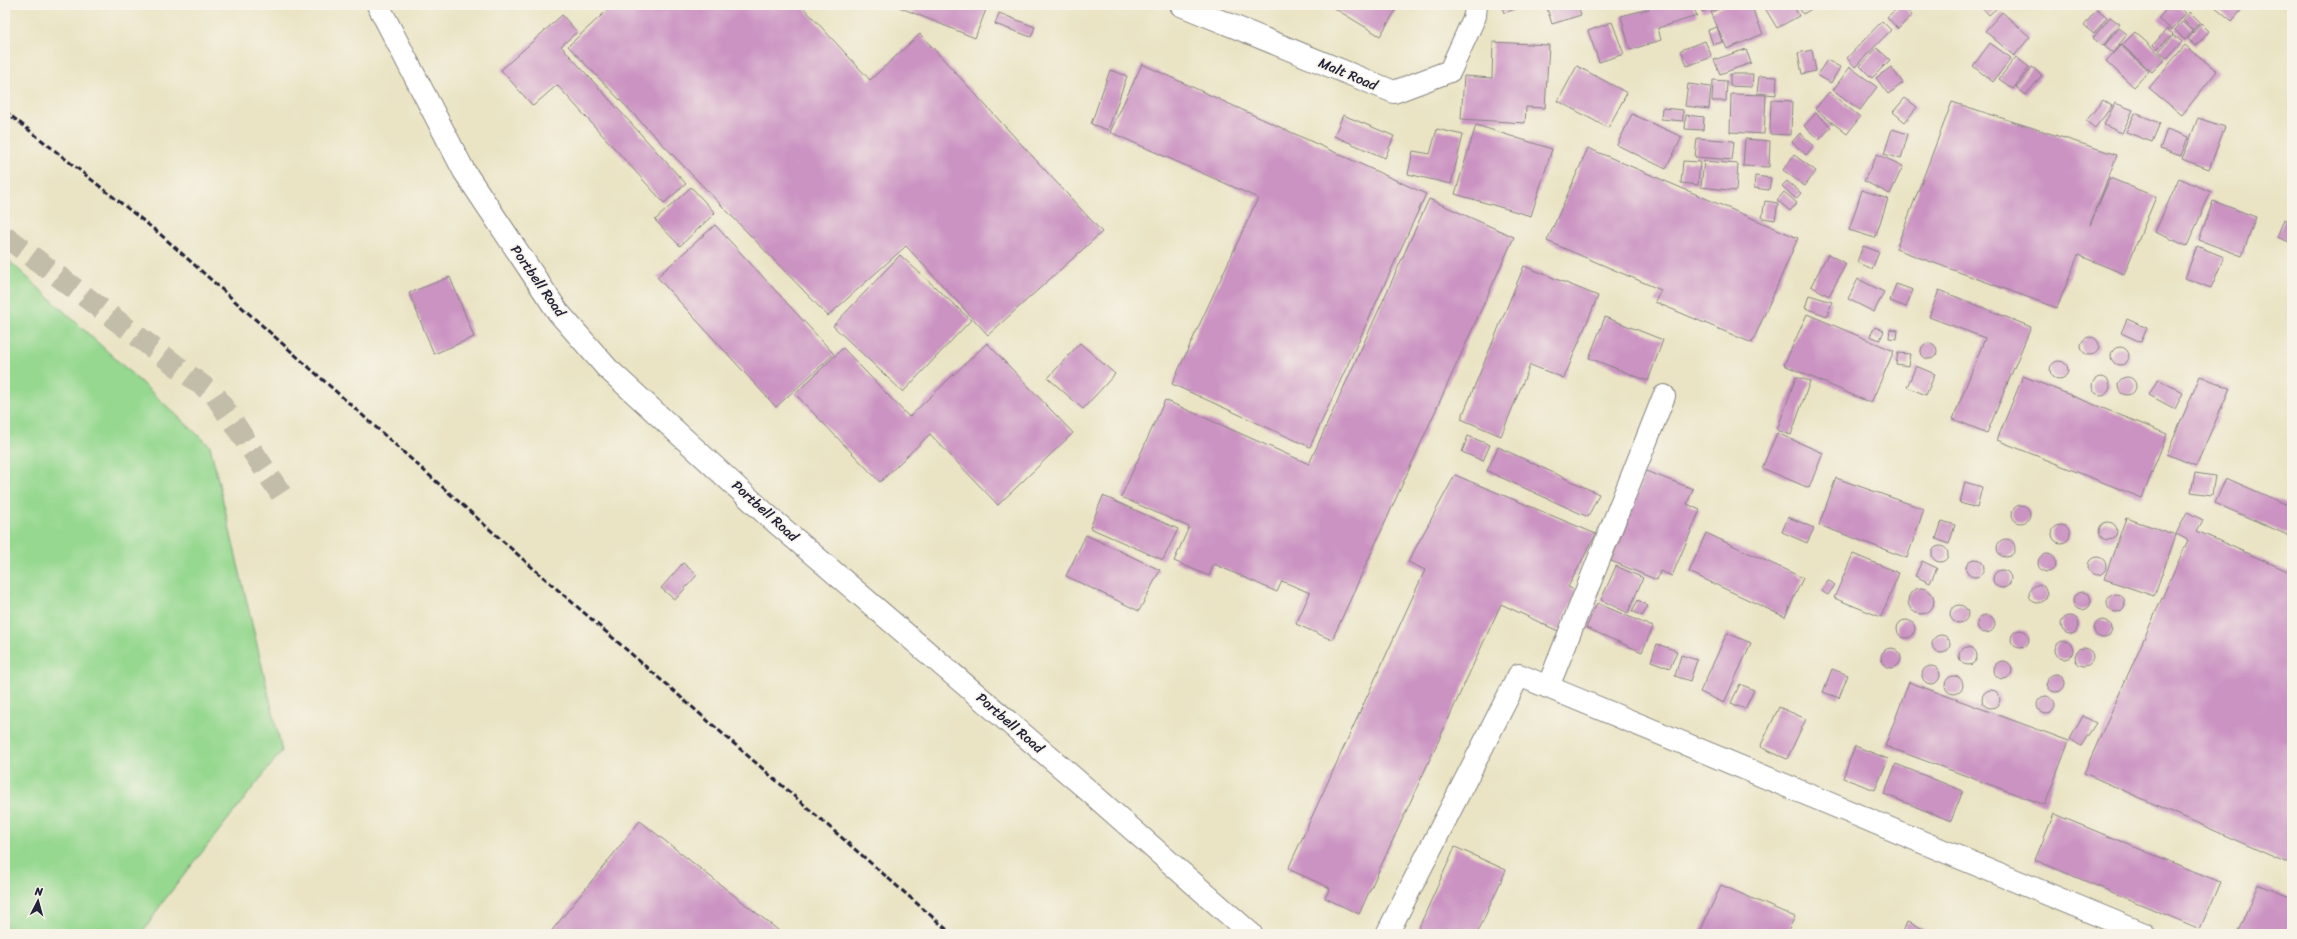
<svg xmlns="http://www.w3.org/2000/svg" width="2297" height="939" viewBox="0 0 2297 939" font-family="Sriracha,sans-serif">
<rect width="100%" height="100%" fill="#f7f3e8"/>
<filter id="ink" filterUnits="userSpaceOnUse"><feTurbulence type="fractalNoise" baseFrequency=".025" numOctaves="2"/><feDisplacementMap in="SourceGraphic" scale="8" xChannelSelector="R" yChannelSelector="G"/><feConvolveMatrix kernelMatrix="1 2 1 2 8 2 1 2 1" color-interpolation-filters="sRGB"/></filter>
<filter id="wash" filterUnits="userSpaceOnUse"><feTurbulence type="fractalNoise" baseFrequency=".012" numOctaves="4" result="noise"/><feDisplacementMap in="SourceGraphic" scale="16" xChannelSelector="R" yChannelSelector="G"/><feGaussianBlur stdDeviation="0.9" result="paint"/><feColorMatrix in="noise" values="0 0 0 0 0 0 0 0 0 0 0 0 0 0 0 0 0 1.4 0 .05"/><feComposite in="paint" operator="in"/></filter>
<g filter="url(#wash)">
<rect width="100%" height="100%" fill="#eae4c5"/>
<path fill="#96d890" stroke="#5c7d66" d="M5,257L210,446L282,751L162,903L142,934H5Z"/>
<g id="blocks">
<g fill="#cb93c2">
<path d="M613,5H801L870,80L920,34L1102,232L988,335L906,246L828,316L568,46Z"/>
<path d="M894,5H981L987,7L975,38Z"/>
<path d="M1329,5H1399L1380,36Z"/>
<path d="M1502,5H1527L1504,13Z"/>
<path d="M1546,5H1578L1581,15L1552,24Z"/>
<path d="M1648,5H1693L1697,16L1658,28L1661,40L1630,50L1621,16L1649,9Z"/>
<path d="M1700,5H1722L1702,12Z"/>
<path d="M1728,5H1751L1763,34L1727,49L1711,12Z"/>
<path d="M1763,5H1793L1799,16L1777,28Z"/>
<path d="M1797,5H1818L1803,14Z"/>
<path d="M1901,5L1912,15L1898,29L1887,17Z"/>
<path d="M1980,5H2000L1989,15Z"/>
<path d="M2170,5H2176L2186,13L2172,30L2158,19Z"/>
<path d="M2213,5H2246L2232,21Z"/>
<path d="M2097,9L2107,17L2094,34L2084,26Z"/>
<path d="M2002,12L2030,37L2014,56L1985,31Z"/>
<path d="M2190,12L2200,22L2193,30L2183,20Z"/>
<path d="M999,13L1035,27L1031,37L995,24Z"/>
<path d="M562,15L577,32L561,46L686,184L664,203L557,85L533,106L501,70Z"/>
<path d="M2110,17L2120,24L2103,46L2093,38Z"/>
<path d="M1882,21L1891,30L1855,67L1847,58Z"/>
<path d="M1612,22L1624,54L1599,62L1588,31Z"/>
<path d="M2182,22L2193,31L2185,40L2175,30Z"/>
<path d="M2201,23L2209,31L2196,46L2188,39Z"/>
<path d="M1717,27L1722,42L1713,45L1708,30Z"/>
<path d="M2119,28L2127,34L2113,53L2104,46Z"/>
<path d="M2167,29L2173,34L2157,49L2153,45Z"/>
<path d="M2135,32L2165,59L2152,72L2122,45Z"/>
<path d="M2174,35L2182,42L2167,58L2159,51Z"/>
<path d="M1705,41L1712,57L1687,66L1681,50Z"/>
<path d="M1493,42L1549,45L1545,108L1526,107L1525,123L1461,119L1464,76L1492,78Z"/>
<path d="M1990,43L2011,58L1993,82L1973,66Z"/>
<path d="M2121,45L2149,71L2134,87L2106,61Z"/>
<path d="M2185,45L2217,71L2182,115L2149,88Z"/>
<path d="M1877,48L1890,60L1872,78L1860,66Z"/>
<path d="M1746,49L1751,63L1720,74L1714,60Z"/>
<path d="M1812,50L1816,71L1802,74L1798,53Z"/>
<path d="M2016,57L2029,67L2013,89L1999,79Z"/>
<path d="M1827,60L1840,67L1831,83L1817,75Z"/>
<path d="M1142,64L1426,194L1310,447L1172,384L1258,198L1110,132Z"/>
<path d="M1577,66L1627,93L1608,128L1558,101Z"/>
<path d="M1850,67L1877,87L1860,110L1833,90Z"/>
<path d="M1891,67L1903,83L1888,94L1876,78Z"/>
<path d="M2032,67L2042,75L2026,95L2016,87Z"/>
<path d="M1110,70L1127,76L1108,130L1091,124Z"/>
<path d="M1730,74H1753L1752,87L1730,86Z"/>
<path d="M1759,76L1777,77L1776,95L1757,93Z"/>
<path d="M1713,80L1727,81L1726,101H1712Z"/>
<path d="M1688,84L1711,87L1709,109L1685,106Z"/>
<path d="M1829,92L1860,117L1847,134L1815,109Z"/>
<path d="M1731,94L1766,95L1764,134L1730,132Z"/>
<path d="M1905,98L1917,107L1905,122L1893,112Z"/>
<path d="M1771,100L1792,101L1791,135L1770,134Z"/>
<path d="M2103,100L2112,106L2095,128L2086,121Z"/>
<path d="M1952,102L2117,155L2090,225L2110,178L2156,197L2124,274L2078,255L2057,308L1896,249Z"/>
<path d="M2115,103L2133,110L2122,133L2104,125Z"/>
<path d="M1662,108L1683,110V121L1661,119Z"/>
<path d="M1816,113L1831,127L1819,140L1804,126Z"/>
<path d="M2135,113L2160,123L2152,142L2126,132Z"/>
<path d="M1632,114L1682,137L1666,169L1617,145Z"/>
<path d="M1343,115L1394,136L1385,158L1334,136Z"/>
<path d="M1686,115L1704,117L1703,130L1685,129Z"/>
<path d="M2198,118L2225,127L2209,169L2182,159Z"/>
<path d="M1476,125L1552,149L1531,216L1455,194Z"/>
<path d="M1437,129L1463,135L1451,184L1408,174L1413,151L1430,154Z"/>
<path d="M1892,129L1908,134L1901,159L1884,154Z"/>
<path d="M2167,129L2188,137L2181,156L2160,149Z"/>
<path d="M1800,133L1814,146L1806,155L1792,142Z"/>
<path d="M1697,138L1734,141L1732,160L1695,157Z"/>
<path d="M1745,139L1770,141L1769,167L1743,166Z"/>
<path d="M1588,148L1798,238L1752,343L1655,302L1661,290L1547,241Z"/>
<path d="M1877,154L1903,166L1890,194L1864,181Z"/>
<path d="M1794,155L1816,171L1805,186L1783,170Z"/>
<path d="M1683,161L1700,162L1698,185L1681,183Z"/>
<path d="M1704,161L1738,164L1736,191L1701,187Z"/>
<path d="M1755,176L1771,178L1769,190L1754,188Z"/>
<path d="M2179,178L2211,192L2187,246L2155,232Z"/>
<path d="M1787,181L1801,193L1796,199L1782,186Z"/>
<path d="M691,187L715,213L680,246L655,220Z"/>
<path d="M1862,190L1888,199L1875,238L1849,230Z"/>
<path d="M1784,192L1797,203L1790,211L1777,200Z"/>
<path d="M1429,199L1514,237L1332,640L1296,624L1310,593L1282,581L1277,592L1214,564L1209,576L1174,561L1189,527L1121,497L1165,400L1309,464Z"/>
<path d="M1765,201L1778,203L1775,220L1762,218Z"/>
<path d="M2213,201L2256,217L2242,256L2199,240Z"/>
<path d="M2284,219L2292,222V243L2277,237Z"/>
<path d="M715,225L834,354L776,407L657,277Z"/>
<path d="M1863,246L1879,252L1872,269L1857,262Z"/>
<path d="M2197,246L2224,257L2211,288L2185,278Z"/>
<path d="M1828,254L1846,264L1829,296L1811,286Z"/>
<path d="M900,255L971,320L903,392L833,326Z"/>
<path d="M1524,266L1598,296L1564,378L1530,365L1501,436L1461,419Z"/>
<path d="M450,277L474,337L434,354L409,293Z"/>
<path d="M1858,279L1884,292L1874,312L1848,299Z"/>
<path d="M1896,284L1913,290L1906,307L1890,301Z"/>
<path d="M1939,290L2031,327L1987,433L1953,419L1985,338L1929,317Z"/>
<path d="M1809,295L1832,302L1827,316L1805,308Z"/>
<path d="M1807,314L1894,351L1871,403L1784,365Z"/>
<path d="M1605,317L1663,340L1648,381L1589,358Z"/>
<path d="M2127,319L2147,328L2141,342L2121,333Z"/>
<path d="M1875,327L1884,331L1880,340L1870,336Z"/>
<path d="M1890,329L1898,330L1897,339L1889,338Z"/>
<circle cx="2090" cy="346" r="9"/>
<path d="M987,343L1073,433L998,505L930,434L880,482L795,394L843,348L909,417Z"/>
<path d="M1080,343L1115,374L1083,409L1048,378Z"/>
<circle cx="1929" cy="351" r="8"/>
<circle cx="2120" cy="356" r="9"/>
<path d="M1898,353L1910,354L1908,366L1896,364Z"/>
<circle cx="2059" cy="370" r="9"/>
<path d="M1916,366L1935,374L1926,395L1907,387Z"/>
<path d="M2023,376L2167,434L2142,498L1997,440Z"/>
<path d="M2200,376L2230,388L2196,466L2167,454Z"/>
<path d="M1796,377L1810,381L1791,435L1777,430Z"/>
<circle cx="2101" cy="386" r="9"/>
<circle cx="2127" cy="386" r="9"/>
<path d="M2158,379L2183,393L2175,409L2149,395Z"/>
<path d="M1777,433L1823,453L1809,488L1762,468Z"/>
<path d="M1468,436L1490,445L1483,461L1462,452Z"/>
<path d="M1498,447L1599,494L1588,517L1487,471Z"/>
<path d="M1646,471L1693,489L1687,504L1700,510L1672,576L1660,571L1657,580L1611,561Z"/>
<path d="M2195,473L2215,476L2212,495L2191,492Z"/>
<path d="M1455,475L1596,534L1568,587L1577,591L1558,631L1501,604L1359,914L1325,898L1330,888L1288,869L1425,570L1408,562Z"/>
<path d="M1836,478L1924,509L1907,558L1819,525Z"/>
<path d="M2226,478L2292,507V537L2215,503Z"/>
<path d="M1965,482L1982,487L1977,508L1960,503Z"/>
<path d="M1103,496L1178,529L1163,560L1090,528Z"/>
<circle cx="2021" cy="514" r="9"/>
<path d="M2187,512L2203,520L2197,531L2292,573V865L2084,773L2188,540L2176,534Z"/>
<path d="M1788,517L1814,528L1807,543L1782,532Z"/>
<path d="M2126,518L2176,535L2154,596L2104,579Z"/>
<path d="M1942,521L1955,525L1949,544L1936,539Z"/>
<circle cx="2108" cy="531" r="9"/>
<circle cx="2061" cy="534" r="9"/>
<path d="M1706,533L1803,578L1785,617L1689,572Z"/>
<path d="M1086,535L1160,570L1139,611L1066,576Z"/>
<circle cx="2006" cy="548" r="9"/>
<circle cx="1940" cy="554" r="8"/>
<path d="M1853,554L1899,573L1881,617L1834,598Z"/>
<circle cx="2047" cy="563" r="9"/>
<circle cx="2097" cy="566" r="9"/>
<circle cx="1975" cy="568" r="9"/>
<path d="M1922,561L1937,568L1930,583L1915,576Z"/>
<path d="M683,563L697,575L675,600L661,588Z"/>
<path d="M1616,566L1643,578L1628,613L1601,600Z"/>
<circle cx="2002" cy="579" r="9"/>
<path d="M1828,580L1835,585L1828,595L1821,591Z"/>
<circle cx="2038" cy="594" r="9"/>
<circle cx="1921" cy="601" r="13"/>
<circle cx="2082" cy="601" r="9"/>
<circle cx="2116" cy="603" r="9"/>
<path d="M1638,600L1648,606L1642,616L1632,611Z"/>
<path d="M1597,603L1653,627L1642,652L1586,628Z"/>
<circle cx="1959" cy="614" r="9"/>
<circle cx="1986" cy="624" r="9"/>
<circle cx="2070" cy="625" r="9"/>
<circle cx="1906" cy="629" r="9"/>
<circle cx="2103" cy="629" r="9"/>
<circle cx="2020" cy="639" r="9"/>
<path d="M1727,633L1751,643L1724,703L1700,692Z"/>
<circle cx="1941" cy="644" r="9"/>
<circle cx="2064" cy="650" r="9"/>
<path d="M1657,644L1677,651L1670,668L1651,661Z"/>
<circle cx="1968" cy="656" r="9"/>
<circle cx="2084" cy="657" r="9"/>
<circle cx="1891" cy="658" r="10"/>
<path d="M1681,655L1697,660L1690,681L1675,676Z"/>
<circle cx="2003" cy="670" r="9"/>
<circle cx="1931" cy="675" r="9"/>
<path d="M1832,669L1848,675L1839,698L1823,692Z"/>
<circle cx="2056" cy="683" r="9"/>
<circle cx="1954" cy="685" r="9"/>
<path d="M1909,682L2069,741L2045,805L1885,746Z"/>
<path d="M1740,684L1754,690L1745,709L1731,703Z"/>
<circle cx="1991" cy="699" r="9"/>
<circle cx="2046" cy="705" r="9"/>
<path d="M1779,707L1806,719L1787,759L1760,747Z"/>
<path d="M2083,716L2096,723L2081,746L2070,739Z"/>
<path d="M1855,746L1888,759L1875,790L1843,778Z"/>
<path d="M1896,764L1963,791L1951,821L1884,794Z"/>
<path d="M2054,814L2220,882L2200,929L2035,860Z"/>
<path d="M640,821L783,934H549Z"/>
<path d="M1455,847L1506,870L1477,934H1416Z"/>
<path d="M2258,884L2292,898V934H2237Z"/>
<path d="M1721,885L1795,917L1786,934H1699Z"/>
<path d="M1907,922L1936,934H1902Z"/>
</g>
</g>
</g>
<g filter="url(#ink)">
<use href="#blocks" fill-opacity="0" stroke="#868380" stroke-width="1"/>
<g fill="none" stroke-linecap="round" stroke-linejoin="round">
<path stroke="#c2bda9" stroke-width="22" stroke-dasharray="22 11" stroke-linecap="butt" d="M5,236L215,395L281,494"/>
<g stroke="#868380" stroke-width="24">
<g id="minor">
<path d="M1181,5L1394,92L1450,71L1475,16L1476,5"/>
<path d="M1548,687L1664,396"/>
<path d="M1387,934L1519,675L2144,934"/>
</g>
</g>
<g stroke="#868380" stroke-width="24">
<path id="major" d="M378,5L464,171L558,312L607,368L766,514L1082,785L1251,934"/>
</g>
<use href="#minor" stroke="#fff" stroke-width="22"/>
<use href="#major" stroke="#fff" stroke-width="22"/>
<path stroke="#22223b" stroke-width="3" stroke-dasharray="6 3" stroke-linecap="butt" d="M5,111L160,234L534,569L952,934"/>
</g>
</g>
<g text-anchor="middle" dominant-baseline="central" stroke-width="3.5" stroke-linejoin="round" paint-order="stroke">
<g font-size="14" fill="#22223b" stroke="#f7f3e8">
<text transform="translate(1348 74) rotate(23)">Malt Road</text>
<text transform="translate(538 281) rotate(55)">Portbell Road</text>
<text transform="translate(765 511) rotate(42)">Portbell Road</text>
<text transform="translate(1010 723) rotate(41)">Portbell Road</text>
</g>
</g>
<rect width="2297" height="939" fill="none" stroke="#f7f3e8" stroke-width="20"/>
<g transform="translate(38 901) rotate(6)" stroke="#f7f3e8" stroke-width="3" paint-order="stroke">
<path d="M0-3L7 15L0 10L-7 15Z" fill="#22223b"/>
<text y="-6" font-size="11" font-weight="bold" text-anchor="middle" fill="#22223b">N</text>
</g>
</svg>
